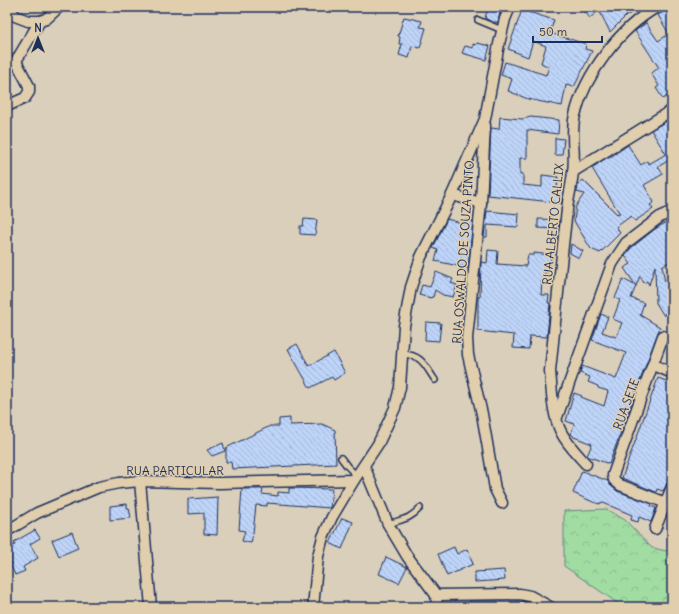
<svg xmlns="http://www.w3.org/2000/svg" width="679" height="614" viewBox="0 0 679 614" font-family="Delius,sans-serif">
<defs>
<pattern id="forest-crowns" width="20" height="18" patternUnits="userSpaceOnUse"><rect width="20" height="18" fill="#a1dca2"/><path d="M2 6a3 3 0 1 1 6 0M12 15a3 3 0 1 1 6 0" fill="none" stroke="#8abd8e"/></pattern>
<pattern id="building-back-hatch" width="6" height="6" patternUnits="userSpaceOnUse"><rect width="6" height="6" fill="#bed4f8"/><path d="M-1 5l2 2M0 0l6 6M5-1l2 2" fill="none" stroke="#a3b6d7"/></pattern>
</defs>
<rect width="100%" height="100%" fill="#dacfbb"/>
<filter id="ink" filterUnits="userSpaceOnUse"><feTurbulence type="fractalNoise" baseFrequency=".025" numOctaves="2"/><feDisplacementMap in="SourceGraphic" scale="8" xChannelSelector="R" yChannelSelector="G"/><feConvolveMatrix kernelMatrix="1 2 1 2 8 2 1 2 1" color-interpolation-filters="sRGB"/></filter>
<g filter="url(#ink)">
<path fill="url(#forest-crowns)" stroke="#5e8680" d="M606,509L625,520L652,548L672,552V607H623L564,566V511Z"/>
<g fill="url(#building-back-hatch)" stroke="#1b2f5e">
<path d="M488,7H501L498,22H492L485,18Z"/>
<path d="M581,7H628L631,13L626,16L610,32L599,10L590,18Z"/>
<path d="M672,9V93L663,99L656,88L659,86L651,73L659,68L635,31L646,23L658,41L669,34L658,15L667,10L668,11Z"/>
<path d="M522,10L554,20L550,33L586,44L585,49L592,51L574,87L566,85L562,106L528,99L508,91L512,79L501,75L505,62L546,75L549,67L541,63L546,46L533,41L528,57L508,49Z"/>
<path d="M404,17L422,21L420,27L426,28L420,48L412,46L409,58L399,55L402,44H399L400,37L398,36Z"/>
<path d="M477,43L490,46L486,60L462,53L465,46L473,48V44L476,45Z"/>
<path d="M500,117L522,119L531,117L559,120L558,134L527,130V158H520V174H523V185L542,187V175L558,177L557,190L563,191L561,203L488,195L491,128L499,129Z"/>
<path d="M672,118V165L669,160L658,167L663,174L644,185L654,202L650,205L653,209L635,221L631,216L616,227L620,233L600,253L591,249L574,221L576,206L584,194L577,192L578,185L583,180L618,215L620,214L592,168L606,158H609L628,145L641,165L647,161L649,164L666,154L651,130Z"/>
<path d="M555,138L564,139L562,155H555Z"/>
<path d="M487,211L519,214L518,227L487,225V237H484Z"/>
<path d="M304,219L317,220L315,235L300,234V226H303Z"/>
<path d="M447,219L464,224L466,220L473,221L468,268L435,261L438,250L433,248Z"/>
<path d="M538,219L559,220L558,229L538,228Z"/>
<path d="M672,219V260L662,266L665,282H672V312L666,314L665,313L664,316L656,303L655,266L649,285L647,281L644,283L640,276L636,286L624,268L631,264L625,256L631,248L655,229Z"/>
<path d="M571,244L583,251L579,258L570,253Z"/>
<path d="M488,250L498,251L497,264L526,266L528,255H534V253L551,255L550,272H545L544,280H542L541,295H549L548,303H550L547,337L530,336L529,349L513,348L514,335L478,331V297H480L481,262L487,263Z"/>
<path d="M436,272L453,279L451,283L457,285L453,297L443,295L435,290L433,297H431V298L419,295L422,285L430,287Z"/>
<path d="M623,279L636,286L631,298L644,303L640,315L660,327L609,464L587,456L592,444L574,437L571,434L574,424L566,421L574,393L582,396L581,397L604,406L608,391L598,388V386L588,382L590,377L580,373L582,366L616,379L626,353L592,340L601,314L608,317L602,332L616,337L622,323L613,319L620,300L615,298Z"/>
<path d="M426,322L441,323L439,341L425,340Z"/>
<path d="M297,344L309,366L334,352L345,373L334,380L332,377L310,388L288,349Z"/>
<path d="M658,378L672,383V481L668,482L663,491L657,489L656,492L622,478Z"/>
<path d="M290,418V425L322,424L335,430L336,464L232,469L231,462H226V448L270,426H279V419Z"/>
<path d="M223,443L225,451L212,456L207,450Z"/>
<path d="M582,471L608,481L610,485L617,491L652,504L651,506L656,508L651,522L639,517L638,522L631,520L632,515L601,502L600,504L593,502L573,493Z"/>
<path d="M289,488L332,489L330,508L267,503V506L256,505L253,533L251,543L242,541L245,531L239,530L242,489H263L262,494L278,496V492L289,493Z"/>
<path d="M218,497L217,535L204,534V513L188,514V499Z"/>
<path d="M127,504V508H129L131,518L110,520V506Z"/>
<path d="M342,518L353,522L342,549L330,543Z"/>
<path d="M35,530L40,538L30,544L38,558L23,567L25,571L15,575L11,566V554L9,550L11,549L10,547L15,545L14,542Z"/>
<path d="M72,532L78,548L59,556L52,540Z"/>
<path d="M454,547L457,554L467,549L473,564L447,576L438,554Z"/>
<path d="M386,557L407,567L399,583L379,574Z"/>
<path d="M504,570L505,580L475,582V572Z"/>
<path d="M470,601H519L527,602L526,607H470Z"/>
</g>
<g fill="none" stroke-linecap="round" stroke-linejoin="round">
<g stroke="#1b2f5e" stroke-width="8">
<g id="lane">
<path d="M478,20L502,30"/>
<path d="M402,354C422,355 424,364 435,380"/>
<path d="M341,458L347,466L357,476"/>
<path d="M388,524C403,519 409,520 420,508"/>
</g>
</g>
<g stroke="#1b2f5e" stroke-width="13">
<g id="street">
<path d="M9,7L15,16L28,21H40L46,19L59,7"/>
<path d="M7,106L25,98L29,92V86L16,61L40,21"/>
<path d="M485,125L481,203L467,338L468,355L482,414L495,489L502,503"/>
<path d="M574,171L672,110"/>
<path d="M452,195L481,203"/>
<path d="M663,336L613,475L614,480L620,485L666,503"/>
<path d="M654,365L672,373"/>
<path d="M557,417L612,264L626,243L660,217L672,211"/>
<path d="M586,464C577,454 567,444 561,432C552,414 552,391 550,371C556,315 561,258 568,202C570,192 572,182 573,172C576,153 570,134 575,115C585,74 620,28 657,7"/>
<path d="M364,466L388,524L407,556L436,595L437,607"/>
<path d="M140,481L151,607"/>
<path d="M655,529L672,487"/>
<path d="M7,531L37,513L99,487L119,483L140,481L219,483L354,480"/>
<path d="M436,595L520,594L530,596L550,607"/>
<path d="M313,607L318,556L323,537L332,517L354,480L378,444L395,408L400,387L404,326L411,287L421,257L452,195L485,119L499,44L505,19L510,7"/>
</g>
</g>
<use href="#lane" stroke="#e1ceac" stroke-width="5"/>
<use href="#street" stroke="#e1ceac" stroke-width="10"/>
</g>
</g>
<g text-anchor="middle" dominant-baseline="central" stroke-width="3" stroke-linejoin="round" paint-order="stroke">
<g font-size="12" fill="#1b2f5e" stroke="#e1ceac">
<text transform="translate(553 224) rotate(-84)">RUA ALBERTO CALLIX</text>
<text transform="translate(463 252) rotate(-86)">RUA OSWALDO DE SOUZA PINTO</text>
<text transform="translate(626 404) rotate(-70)">RUA SETE</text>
<text x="175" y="470">RUA PARTICULAR</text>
</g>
</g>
<rect width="679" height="614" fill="none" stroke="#e1ceac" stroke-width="24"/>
<rect x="12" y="12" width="655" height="590" fill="none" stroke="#1b2f5e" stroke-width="1.5" filter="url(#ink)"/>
<g transform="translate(38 38)" stroke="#e1ceac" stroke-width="3" paint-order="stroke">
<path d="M0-3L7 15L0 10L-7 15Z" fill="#1b2f5e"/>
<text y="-6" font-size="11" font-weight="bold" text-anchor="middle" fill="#1b2f5e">N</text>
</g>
<path d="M533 36v6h69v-6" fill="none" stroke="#1b2f5e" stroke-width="2"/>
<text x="539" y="36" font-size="12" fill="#1b2f5e" stroke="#e1ceac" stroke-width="3" paint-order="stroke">50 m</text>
</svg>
